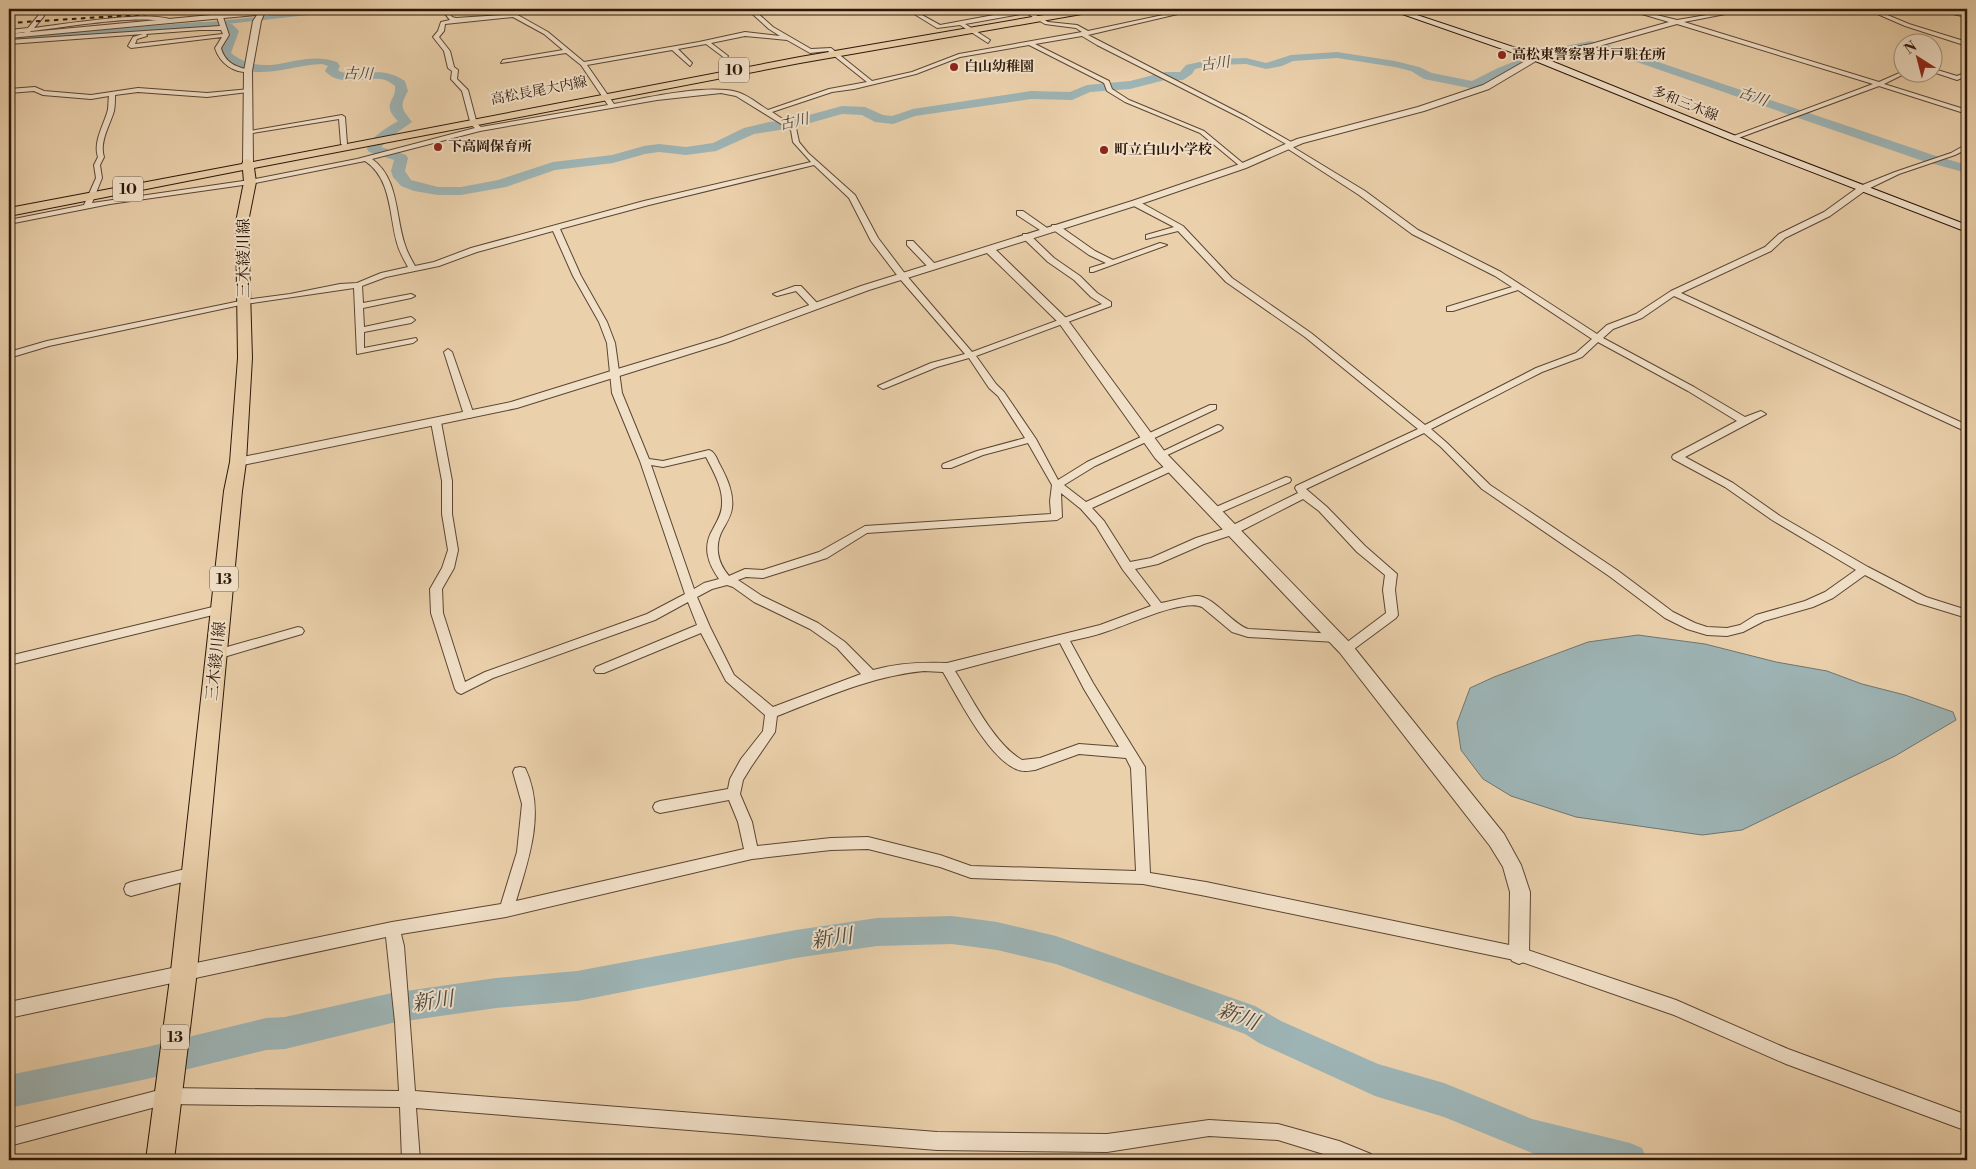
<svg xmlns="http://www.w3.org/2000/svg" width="1976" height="1169" viewBox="0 0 1976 1169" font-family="'Libre Bodoni','Noto Serif JP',serif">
<rect width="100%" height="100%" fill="#ead0ab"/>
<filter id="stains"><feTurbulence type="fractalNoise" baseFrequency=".004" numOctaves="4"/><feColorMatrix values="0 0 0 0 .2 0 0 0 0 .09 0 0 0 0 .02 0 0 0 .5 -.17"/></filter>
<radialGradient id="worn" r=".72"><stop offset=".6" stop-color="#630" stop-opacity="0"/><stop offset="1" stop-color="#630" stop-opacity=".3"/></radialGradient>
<path fill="#9db4b5" stroke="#6f7570" d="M1638,635L1705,644L1776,662L1827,671L1862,684L1905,695L1953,712L1956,720L1895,756L1742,830L1702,835L1576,817L1511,796L1483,779L1461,750L1457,723L1470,688L1494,677L1588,642Z"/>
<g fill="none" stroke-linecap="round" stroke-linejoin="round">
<path fill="#9db4b5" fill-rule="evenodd" d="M329,9H347L344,11L200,27L197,25L200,23Z"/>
<g fill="#9db4b5" fill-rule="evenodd">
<path d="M200,22L232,24L239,31L231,53C268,82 298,48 337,62L340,66L338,70L341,72C366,77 380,65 405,81L408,91C399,107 402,109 412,122L395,134L381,147L406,155L408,158L405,171L411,180L438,187H461L498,180L553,162L612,155L644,146L659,144L686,147L713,143L744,128L769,122L791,120L842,106L865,107L883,115L892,116L913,109L1031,91L1070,92L1087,85L1130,81L1165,72H1180L1186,65L1213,59L1246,58L1266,63L1291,55L1337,52L1395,61L1419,67L1432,73L1472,81L1498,68L1523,58H1531L1533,60L1474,89L1424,79L1411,71L1395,67L1337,58L1293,61L1282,66L1266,69L1246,64L1213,65L1195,69L1192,74L1183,80H1165L1130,89L1090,92L1072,100L1031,99L915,116L893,124L875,122L862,115L842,114L792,128L754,134L716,151L686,155L659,152L645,154L613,163L555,170L506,187L461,195H438L414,191L401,186L393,177L391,171L394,160L369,152L367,149C370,137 388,127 398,121C380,103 397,101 395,86C391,83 386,79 380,79C363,77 339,87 325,71L328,66L322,64C288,65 246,87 219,54L228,34L225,29L200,28L9,43V37Z"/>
<path d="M1590,41L1605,44L1933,155L1967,165V173L1923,161L1599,49L1590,47L1569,51L1563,48L1565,46Z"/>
<path d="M952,916L997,922L1056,936L1255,1006L1281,1021L1378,1064L1444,1083L1532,1119L1630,1143L1642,1148L1647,1160H1561L1532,1153L1444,1117L1375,1096L1259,1043L1245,1034L1056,964L997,950L952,944L877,946L796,958L577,1001L496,1008L392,1023L285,1049L266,1050L147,1079L9,1108V1075L147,1047L266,1018L285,1017L392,993L496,978L577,971L796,930L877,918Z"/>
</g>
<g stroke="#5b4532" stroke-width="2">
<g id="minor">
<path d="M38,9H42L44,16L34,28C60,25 155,9 173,21L170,23C142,13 64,28 31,31L26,36L23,34L25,32L9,34V30L28,28L38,16Z"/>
<path d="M441,9H446L452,17L456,18L516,14L548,32L584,62L699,42L745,32L780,36L769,29L747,9H753L773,27L811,49L831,48L872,81L912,72L959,54L1082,32L1076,28L1045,24L1026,13L965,24L990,40L988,43L960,25L937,28L906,9H911L940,25L1026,9L1048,22L1077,25L1088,31L1191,9H1199L1088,35L1247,117L1293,143L1294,144L1291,146L1365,191L1418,230L1501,272L1597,334L1607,325L1636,314L1671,291L1765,247L1779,234L1824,212L1860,186L1895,172L1951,153L1967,144V149L1955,155L1899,174L1866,190L1830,216L1785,238L1771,251L1681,293L1967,425V432L1674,296L1642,318L1613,329L1603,338L1694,387L1745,417L1761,411L1766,414L1685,457L1733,483L1780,516L1868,567L1926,597L1967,610V618L1918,603L1865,575L1833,598L1813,607L1764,621L1743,632L1727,636L1707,635L1687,629L1665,618L1609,576L1482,489L1441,447L1424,433L1306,489L1327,507L1365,546L1397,574L1395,590L1398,615L1396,618L1350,652H1342L1340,649L1342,646L1386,613L1383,590L1385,575L1357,552L1319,511L1303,499L1235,534L1204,544L1158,564L1135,569L1161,603C1172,601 1184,597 1196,596C1213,595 1231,623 1248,629L1336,634L1340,635L1342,638L1340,641L1336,642L1248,637L1232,632L1202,607C1183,598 1126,626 1105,632C1094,636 1082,638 1070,641L1093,683L1145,767L1150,873L1206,882L1519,947L1676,1000L1788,1049L1967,1115V1131L1786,1064L1674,1015L1519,961L1206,896L1143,884L971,878L940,867L868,849L831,850L752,859L506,917L401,934L404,946L415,1091L937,1132L1107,1134L1209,1120L1278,1124L1339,1141L1371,1154L1374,1160H1343L1278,1140L1209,1136L1107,1152L937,1150L416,1108L420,1160H402L400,1107L167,1104L9,1146V1129L167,1088L399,1091L395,1022L386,937L9,1018V1002L392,922L501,904L517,852L522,804L513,772L515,768L520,767L525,768C546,811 529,858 516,901L744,849L738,822L729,800L660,813L655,811L653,807L655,803L660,801L728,789L730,779L741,759L763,731L765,715L726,681L701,633L604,673H596L594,670L596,667L697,625L688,602L655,620L493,678L461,694L457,692L455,689L431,613L430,589L442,568L448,550L442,514V481L431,422L436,419L441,422L452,481V514L458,550L454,568L442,589L443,613L465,682L485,672L647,614L685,594L640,461L612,393L607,343L599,322L573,276L553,231L477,252L439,266L386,277L362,286L363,303L411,294L415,296L411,298L363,308L364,327L411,317L415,320L411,323L364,332V348L416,338L417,340L413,343L357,354L354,288L245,304L49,346L9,358V352L47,341L245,300L290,294L340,284L357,283L381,273L408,267C404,260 399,251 397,243C389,215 392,179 365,161L250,184L110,204L9,224V220L84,205L96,178L94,165L98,157C93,143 103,126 107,113C109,108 108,102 109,96L91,99L43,95L34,91L9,93V89L35,87L44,91L91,95L138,88L207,93L250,89V91L248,92L207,97L138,92L115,95C115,100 115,106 114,111C110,125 99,142 104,157L100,165L102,178L92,203L250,180L357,159L475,128L471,125L462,91L451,79L452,71L448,68L444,51L433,37L438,31L441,22L450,20ZM513,17L544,34L563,50L503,60L501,63L566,53L581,65L608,105L481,127L477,124L468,90L457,79L458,70L454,67L450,51L439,37L444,31L445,24ZM745,36L787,40L810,53L828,51L867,82L829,89L768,110C758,104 748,95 737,92C706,84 646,98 614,104L587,65L672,50L690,66L692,63L678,49L706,44L726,59L728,56L711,43ZM1082,36L1097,45L1243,119L1286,144L1284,146L1285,147L1359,195L1412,234L1495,276L1512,287L1447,307V311H1453L1518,290L1592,339L1576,353L1536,368L1425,425L1311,333L1232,278L1183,226L1138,201H1132V205L1174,227L1146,235V239L1178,231L1226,282L1305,337L1418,429L1296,486L1295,488L1298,493L1227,528L1196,538L1151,558L1130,562L1104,521L1092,508L1176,469L1177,467L1176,465H1168L1086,502L1064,485L1095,466L1216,409V405H1210L1087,462L1058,480L1036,439L1004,392L996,384L976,356L1111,306V302L1097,293L1080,276L1054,258L1029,234H1023V238L1048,262L1074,280L1091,297L1102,304L972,352L906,275L878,238L855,195L808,153L799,142L796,128L772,112L832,92L854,89L916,74L960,57L1029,45L1104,83L1107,91L1125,102L1200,133L1241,167H1245V165L1204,131L1129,100L1112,89L1109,81L1035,44ZM721,93L736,96L791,130L793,142L811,162L644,201L471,248L434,262L415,266C411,259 407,252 405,245C395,216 399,178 372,159L480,131L657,100ZM814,165L849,198L871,241L900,279L965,354L931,363L878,386L883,389L886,388L937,367L969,358L989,388L998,396L1025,438L977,451L943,464L942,466L943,468H951L983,455L1028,443L1052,485L1050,501L1051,514L865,526L819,552L763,570L745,569L729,576C717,562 714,545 723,529C727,522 731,516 732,508C734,493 727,478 720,465C717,459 715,452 709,450L663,461L649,459L622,393L615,343L607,322L581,276L560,229L649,205ZM1598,342L1688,391L1737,421L1673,455L1672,457L1673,459L1725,487L1772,520L1856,570L1825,592L1805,601L1756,615L1740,625L1727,628L1707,627L1695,623L1673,612L1617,570L1490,485L1447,443L1431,429L1542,372L1582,357ZM706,457C713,471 723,487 722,504C722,514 717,521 713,529C702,547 708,563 719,579L704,583L694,589L651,465L663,467ZM1061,493L1081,509L1096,526L1123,570L1151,606L1100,625L947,663C922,662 898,663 873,670L845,642L818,623L762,596L738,580L746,577L763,578L827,558L867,533L1057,520L1062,517ZM727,585L733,587L754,602L810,629L837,648L861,674L773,707L734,675L710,627L697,597L712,589ZM1060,643L1084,689L1119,747L1079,744L1040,758L1022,760C994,744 972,698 955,671ZM924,671L943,672C959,699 988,757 1016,769C1022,772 1028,771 1035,770L1079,754L1126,758L1131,768L1136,871L971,866L940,855L868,837L831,838L757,846L752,822L740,794L743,780L751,767L775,732L777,716C826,697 872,676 924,671Z"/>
<path d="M1625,9H1632L1677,20L1742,9H1751L1684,22L1879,82L1904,71V72H1908L1884,84L1967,110V114L1879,86L1733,140L1730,138L1731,137L1873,84L1677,24L1592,48L1544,56L1537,60L1534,58L1540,54L1591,44L1669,22Z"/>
<path d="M1866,9H1873L1909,24L1967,42V46L1905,26Z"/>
<path d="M1929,9H1940L1967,13V17Z"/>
<path d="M220,15L223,17L229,35L221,48C225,63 236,67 250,70V72C234,73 220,64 215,48L222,37L131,48L128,46L133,37L143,34L9,44V40L220,26L217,17ZM200,30H221L223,34L135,44L137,39L147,36L146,34Z"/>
<path d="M1934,69L1957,76L1967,72V76L1957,80L1933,72Z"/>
<path d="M342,115L345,117L347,144L344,146L341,144L339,119L247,134L244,132Z"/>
<path d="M1017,211H1023L1050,230L1043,232L1017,215Z"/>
<path d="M1052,225H1058L1095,251L1113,260L1160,243L1167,245L1093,272H1090V268L1106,263L1089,255L1052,229Z"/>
<path d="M907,241H913L936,265V269H930L907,245Z"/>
<path d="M795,286H801L818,304V308H812L796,291L777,296L773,294Z"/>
<path d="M448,349L452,352L474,415L472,417L469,418L464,415L444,352Z"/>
<path d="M1218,425L1221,426L1223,428L1221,430L1163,457L1160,458L1155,455Z"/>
<path d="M1286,477L1290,478L1291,480L1290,482L1217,514H1209L1208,512L1209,510Z"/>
<path d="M221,605L227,609L225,612L9,665V656Z"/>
<path d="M298,627L302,628L304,631L302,634L217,659L213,657L211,654L213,651Z"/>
<path d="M194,867L199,868L201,873L199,878L194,879L131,896L126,894L124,889L126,884L131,882Z"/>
</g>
</g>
<g stroke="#5b4532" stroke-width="2">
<g id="tertiary">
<path d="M276,9H299L296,11L264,14L261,21L252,71L253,162L248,165L243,162L244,71L253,21L257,15L9,38V34Z"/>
<path d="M1534,56L1541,58L1489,89L1424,111L1303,143L1246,168L1138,205L996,250L1067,319L1165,452L1352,645L1504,834L1521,865L1530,892L1529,954L1526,961L1519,964L1512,961L1509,954L1510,892L1503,867L1490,846L1340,653L1155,458L1059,323L987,253L869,290L728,342L517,408L238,466L231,462L238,458L511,402L611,371L720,338L861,286L1132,201L1240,164L1297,139L1418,107L1483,85Z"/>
</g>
</g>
<g stroke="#2b1709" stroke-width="2">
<path id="secondary" d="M1388,9H1399L1534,54L1736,136L1967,225V232L1730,140L1528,58Z"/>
</g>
<g stroke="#2b1709" stroke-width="2">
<path id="primary" d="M1079,9H1097L1093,12L800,63L254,168L256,182L248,222L252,358L246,462L242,491L197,971L174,1160H146L171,971L224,491L230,462L238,358L236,222L244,182L243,170L9,216V208L242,164L244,160L248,159L253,162L800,57Z"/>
</g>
<use href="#minor" fill="#f1e0c8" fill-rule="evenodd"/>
<use href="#tertiary" fill="#f1e0c8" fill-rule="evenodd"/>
<use href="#secondary" fill="#f1e0c8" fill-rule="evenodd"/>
<use href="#primary" fill="#ead0ab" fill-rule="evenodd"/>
<path stroke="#2b1709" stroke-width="2" stroke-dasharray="4.5 4.5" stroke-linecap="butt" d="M9,23L228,9"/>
</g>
<g fill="#8f2418" stroke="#f1e0c8" stroke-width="2">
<circle cx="1502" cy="55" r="5"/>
<circle cx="954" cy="67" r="5"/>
<circle cx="438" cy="147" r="5"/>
<circle cx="1104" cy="150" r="5"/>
</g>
<g text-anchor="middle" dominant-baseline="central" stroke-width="4" stroke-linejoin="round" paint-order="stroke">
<g font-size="14" font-weight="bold" fill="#2b1709" stroke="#f1e0c8" text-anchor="start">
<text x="1512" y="55">高松東警察署井戸駐在所</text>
<text x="964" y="67">白山幼稚園</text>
<text x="448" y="147">下高岡保育所</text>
<text x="1114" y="150">町立白山小学校</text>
</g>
<g font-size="14" fill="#2b1709" stroke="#f1e0c8">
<text transform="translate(539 91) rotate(-11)">高松長尾大内線</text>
<text transform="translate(1685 104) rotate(22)">多和三木線</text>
</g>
<g font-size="15" font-style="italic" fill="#4d463d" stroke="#f1e0c8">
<text transform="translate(1215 64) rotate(-7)">古川</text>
<text transform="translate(358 74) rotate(2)">古川</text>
<text transform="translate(1753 97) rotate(19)">古川</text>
<text transform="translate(794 122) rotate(-13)">古川</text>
</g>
<g fill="#f1e0c8" stroke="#665342" stroke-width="1">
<rect x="719" y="57.5" width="30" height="25" rx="4"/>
<rect x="113" y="176.5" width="30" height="25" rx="4"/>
<rect x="210" y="566.5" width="28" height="25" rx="4"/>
<rect x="161" y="1024.5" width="28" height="25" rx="4"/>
</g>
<g font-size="15" font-weight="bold" fill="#2b1709">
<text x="734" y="70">10</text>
<text x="128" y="189">10</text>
<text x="224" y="579">13</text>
<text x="175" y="1037">13</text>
</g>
<g font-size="16" fill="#2b1709" stroke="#f1e0c8">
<text transform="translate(244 258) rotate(-90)">三木綾川線</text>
<text transform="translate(216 661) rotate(-84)">三木綾川線</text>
</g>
<g font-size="21" font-style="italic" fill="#4d463d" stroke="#f1e0c8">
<text transform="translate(832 939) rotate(-8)">新川</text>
<text transform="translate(433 1002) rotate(-8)">新川</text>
<text transform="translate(1238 1017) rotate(21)">新川</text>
</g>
</g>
<rect width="1976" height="1169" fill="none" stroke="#ead0ab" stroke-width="30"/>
<rect x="10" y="10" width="1956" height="1149" fill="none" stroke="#2b1709" stroke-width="2.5"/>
<rect x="15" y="15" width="1946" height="1139" fill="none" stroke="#2b1709"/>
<g transform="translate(1918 58) rotate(324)"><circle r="24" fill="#f1e0c8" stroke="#a2907c"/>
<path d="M0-4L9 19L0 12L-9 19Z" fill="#8f2418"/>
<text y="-8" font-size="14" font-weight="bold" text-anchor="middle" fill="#2b1709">N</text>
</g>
<rect width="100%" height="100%" filter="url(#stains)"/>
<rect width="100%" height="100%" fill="url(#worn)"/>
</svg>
